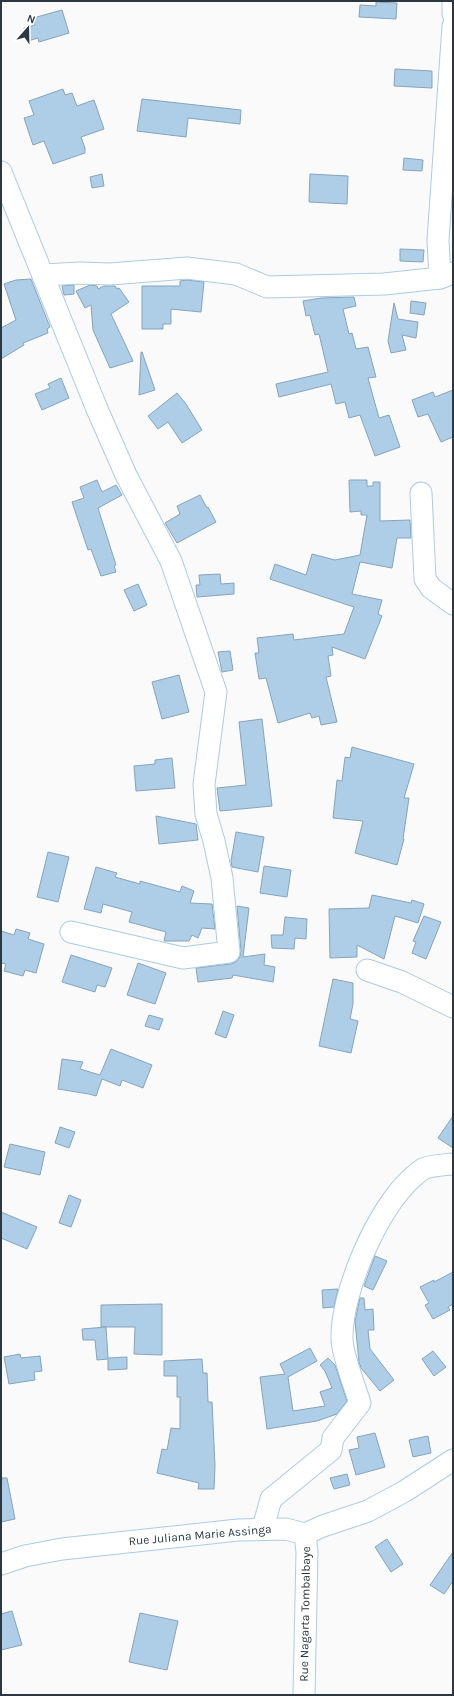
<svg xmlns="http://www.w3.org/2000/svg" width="454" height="1696" viewBox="0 0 454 1696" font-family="Karla,sans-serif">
<rect width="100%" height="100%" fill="#fafafa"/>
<g fill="#adcee6" stroke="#85a4bc">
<path d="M376,2L397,3L396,19L359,17L360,5L376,6Z"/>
<path d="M62,10L69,33L39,42L38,38L28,41L24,28L35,25L33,18Z"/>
<path d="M395,69L432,71V88L394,86Z"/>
<path d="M63,89L65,95L72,93L77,106L94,100L104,129L81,137L85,148V153L53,164L44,141L33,145L24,118L34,115L29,101Z"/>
<path d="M142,99L241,110L240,124L188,118L186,137L137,131Z"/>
<path d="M404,158L423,160L422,171L403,170Z"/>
<path d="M102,174L104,186L92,188L90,177Z"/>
<path d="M310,174L348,176L347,204L309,202Z"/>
<path d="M400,249L424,250L423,262L400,261Z"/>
<path d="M31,279L50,327L47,329L48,333L23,343L24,345L1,359V328L16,320L4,284L16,280Z"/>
<path d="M187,280L204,282L201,312L171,309V324H163V329H142V286H180V281Z"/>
<path d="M74,285V294L64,295L62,286Z"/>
<path d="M90,285L97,286L98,289L104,286H115L117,289L119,288L129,302L111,314L133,361L110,368L93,330L91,305L85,308L76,291Z"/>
<path d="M354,297L356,306L343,309L349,334L352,333L356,349L368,347L376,377L368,378L379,418L389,415L400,447L375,456L360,415L349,418L345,402L336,404L331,384L279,397L276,384L328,372L319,334L315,335L310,315L306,316L303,301L321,298Z"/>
<path d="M411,301L426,303L424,315L410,313Z"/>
<path d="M394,303L398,319L418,322L416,338L402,335L406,350L391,353L388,341Z"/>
<path d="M141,352H142L155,390L139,395Z"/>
<path d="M61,378L69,398L42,410L35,394L50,388L48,384Z"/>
<path d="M453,390V437L441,442L428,414L418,417L412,400L433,392L435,397Z"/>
<path d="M177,393L186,404L202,430L182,443L168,422L158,429L148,416Z"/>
<path d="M97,480L102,492L116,485L122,495L98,508L116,565L114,566L116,572L101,576L91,549L88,550L72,502L84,498L80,487Z"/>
<path d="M349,480H367V486H373V482H380V521L410,520L411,538H397L392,568L360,562L352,594L382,600L378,614L382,616L365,659L332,647L333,655L328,656L331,676L326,677L337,722L321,725L319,716L312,718L310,713L278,723L266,678L259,679L255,653H259L257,638L293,634L294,640L344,634L354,607L270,579L275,564L306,575L312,554L335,560L360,555L367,515H361V511L350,512Z"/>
<path d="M200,495L207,508L208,507L216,522L177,543L165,523L180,514L177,506Z"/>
<path d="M220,574L221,584L234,583V594L197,597L196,585H200L199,575Z"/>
<path d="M138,584L147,605L134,611L124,590Z"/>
<path d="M230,651L233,670L222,672L218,652Z"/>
<path d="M179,675L189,712L162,719L152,682Z"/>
<path d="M262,719L272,806L220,811L217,788L246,785L239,722Z"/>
<path d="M352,747L414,764L404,798H409L403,839H404L397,865L355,853L363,821L333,818L337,780L342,781L345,757L350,758Z"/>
<path d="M172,758L175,788L136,791L134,766L155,764V760Z"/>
<path d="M156,816L196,824L198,840L159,844Z"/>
<path d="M236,832L264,837L258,872L232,867L231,861Z"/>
<path d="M48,852L69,857L58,902L37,897Z"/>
<path d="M264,866L291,870L287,897L260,893Z"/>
<path d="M96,867L117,873L115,877L140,884V881L180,892L182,886L194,891L190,903L212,904L215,929L202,928L198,938L192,935L189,941H164L166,932L129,922L132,912L103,904L101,913L84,909Z"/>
<path d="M372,895L411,903L412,900L424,904L418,923L395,916L384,959L357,945V957L330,958L329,909L369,908Z"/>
<path d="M237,906L249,908L243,957L265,954L264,965L275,967L273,982L233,975L232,978L198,982L196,968L231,964L236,962L240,957L241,951Z"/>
<path d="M424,916L441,922L426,959L412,953L416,942L413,941Z"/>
<path d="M285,917L307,919L306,939L295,938L294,949L272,948L271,935H283Z"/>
<path d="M16,929L30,933L28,939L44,944L36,973L25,970L23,976L4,971L6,964L1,963V931L14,935Z"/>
<path d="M71,955L112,968L105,987L97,985L95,992L62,982Z"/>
<path d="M138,963L166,973L155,1004L127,995Z"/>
<path d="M333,979L353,983V1004L350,1019L358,1021L351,1053L319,1046Z"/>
<path d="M223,1011L234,1015L226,1038L215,1034Z"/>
<path d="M149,1015L163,1019L159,1030L145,1026Z"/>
<path d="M111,1049L152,1065L143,1088L122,1080L120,1086L102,1079L96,1096L89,1094L58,1089L62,1059L83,1062L80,1069L100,1075Z"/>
<path d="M453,1116V1148L438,1138Z"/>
<path d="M60,1127L75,1132L69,1148L55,1143Z"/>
<path d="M10,1144L45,1152L40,1175L4,1167Z"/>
<path d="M69,1195L81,1200L71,1227L59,1223Z"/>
<path d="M1,1212L37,1227L27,1249L1,1238Z"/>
<path d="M375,1256L387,1261L373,1290L364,1286Z"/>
<path d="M453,1272V1304L448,1307L450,1310L433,1319L425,1305L429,1303L420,1287L434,1280V1282Z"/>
<path d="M338,1289L334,1307L323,1308L322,1290Z"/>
<path d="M360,1298H364L365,1310L373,1309L374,1330H368L370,1349L394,1380L380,1391L361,1368L359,1362L355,1321Z"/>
<path d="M162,1304V1355L134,1354L135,1327H101V1305Z"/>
<path d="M106,1327L108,1358L127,1357V1369L108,1370V1359L97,1360L95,1340H83L82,1329Z"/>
<path d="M310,1348L317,1361L288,1377L293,1411L325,1406L320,1392L332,1388L325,1371L320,1365L328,1358L335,1365L347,1401L337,1414L317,1421L267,1429L260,1377L285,1374L280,1364Z"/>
<path d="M433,1351L446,1367L434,1376L422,1359Z"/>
<path d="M20,1354L21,1358L40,1356L42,1371L34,1372L35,1380L9,1384L4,1357Z"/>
<path d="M202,1359L203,1373H207L208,1402H212L215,1466L214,1489H198L199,1483L157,1473L162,1449L167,1450L171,1428L180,1429V1397H177V1376H164V1361Z"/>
<path d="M375,1433L385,1467L356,1475L349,1450L359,1448L357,1437Z"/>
<path d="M428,1436L431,1453L413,1457L409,1440Z"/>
<path d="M347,1474L350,1485L334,1489L330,1478Z"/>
<path d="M1,1478H7L15,1519L1,1522Z"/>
<path d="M387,1539L403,1564L391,1572L375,1547Z"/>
<path d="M453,1552V1581L444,1594L430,1585Z"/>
<path d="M12,1611L22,1645L1,1650V1614Z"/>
<path d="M140,1613L178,1621L167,1670L129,1662Z"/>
</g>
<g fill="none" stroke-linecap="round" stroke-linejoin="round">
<g stroke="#abcce4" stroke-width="23">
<g id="minor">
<path d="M453,1V14"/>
<path d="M1,172L97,409L126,475L171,561L216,692L204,784L206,814L214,841L222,878L229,952L183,958L71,932"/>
<path d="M43,275L80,273L110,274L187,268L236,274L267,287L384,284L440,278L453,273"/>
<path d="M440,278L438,240L453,26"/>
<path d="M421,493L425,579L431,588L453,604"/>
<path d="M367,970L402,982L453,1007"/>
<path d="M263,1528L271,1499L331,1450L333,1438L360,1403C355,1387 342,1354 342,1339C341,1292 378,1207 413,1177C416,1174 420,1171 423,1169C431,1165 444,1165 453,1164"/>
<path d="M1,1564L25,1556L62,1549L238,1530L286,1529L305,1534L323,1526L368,1511L405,1491L453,1460"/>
<path d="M304,1695L307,1552L305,1534"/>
</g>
</g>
<use href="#minor" stroke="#fff" stroke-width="21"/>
</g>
<g text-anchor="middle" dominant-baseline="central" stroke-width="3.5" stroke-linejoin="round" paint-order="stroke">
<g font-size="12" fill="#2b3841" stroke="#fff">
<text transform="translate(200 1535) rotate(-5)">Rue Juliana Marie Assinga</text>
<text transform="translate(305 1614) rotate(-89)">Rue Nagarta Tombalbaye</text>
</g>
</g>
<rect width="454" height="1696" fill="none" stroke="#2b3841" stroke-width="4"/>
<g transform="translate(28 28) rotate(20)" stroke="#ffffff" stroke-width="3" paint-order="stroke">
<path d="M0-3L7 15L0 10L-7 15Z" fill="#2b3841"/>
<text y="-6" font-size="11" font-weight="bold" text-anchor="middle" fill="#2b3841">N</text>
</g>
</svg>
